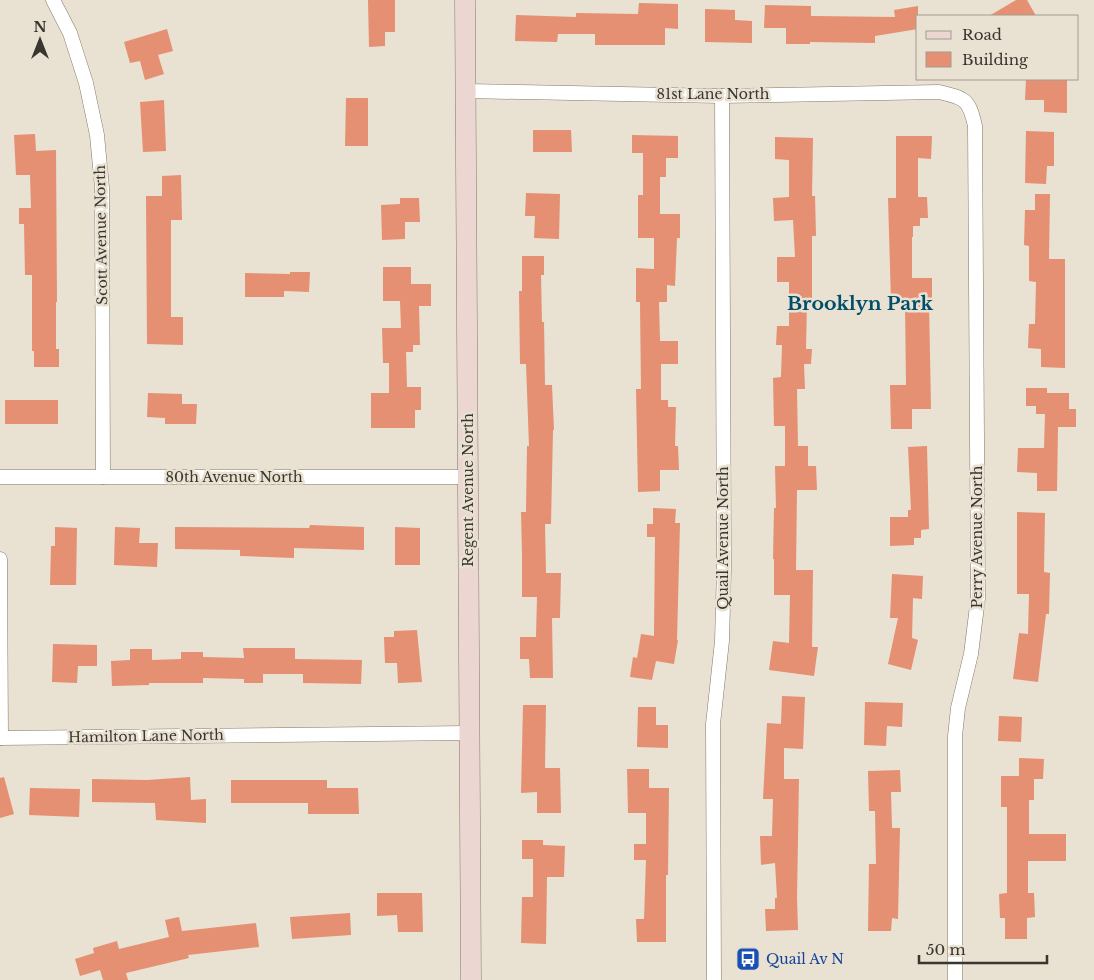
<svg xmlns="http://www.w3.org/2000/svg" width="1094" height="980" viewBox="0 0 1094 980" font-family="'Libre Baskerville',serif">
<rect width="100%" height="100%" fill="#e9e1d1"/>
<g fill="#e58f73">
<path d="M368,0H395V32H385V46L369,47Z"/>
<path d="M1016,0H1027L1036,16H989Z"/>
<path d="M639,3L678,4V29L665,28V45H595V34H558L557,42L515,41L516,15L576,17V13L638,14Z"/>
<path d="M765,5L811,6V16L895,17L894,10L918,6V29L875,36V43L810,42V44H786V28H764Z"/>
<path d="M705,9L735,10V20L752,21V43L705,42Z"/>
<path d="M167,29L173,51L158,55L164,74L145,80L140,61L130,63L124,42Z"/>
<path d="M1026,79H1067V113L1044,112V100H1025Z"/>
<path d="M346,98H368V146H345Z"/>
<path d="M164,100L166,151L143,152L140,102Z"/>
<path d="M533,130H571L572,152H533Z"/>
<path d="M1026,131L1054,132V166H1047L1046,184L1025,183Z"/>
<path d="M35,134L36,151L56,150L57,302H56V349H59V367H34V351H32V275H25L24,224H19V208H31L30,175H16L14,135Z"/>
<path d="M632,135L678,136V158H666V177H660V214H680V238H677L675,286L667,285V302H659L660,341H678V364H661V400H668V407H676L675,446H678L679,470H660V491L638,492L636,389H641L640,302H636V268L654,269V238H638V195H643V153H632Z"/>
<path d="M896,136H932L931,159L918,158V197H927L928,218H920V226H913V237H912V278H932V302H929L931,409H912V429H891L890,385H906L905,302H891L888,198H896Z"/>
<path d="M775,137L813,138L812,196H815L816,236H812V302H807L806,349H812L811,364H804L805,389H797L798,446H808V466H816L817,490H797L796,570H813L812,647H818L814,676L769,670L773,641L789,643L790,595H774V559H773L774,508H776L775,466H785V426H774L773,378L781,377L782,345H776L777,326H789V282H777V257H795L793,220L774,221L773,198L789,197V160L775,159Z"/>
<path d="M181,175L182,220H171V317H183V345L147,344L146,196H162V176Z"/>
<path d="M526,193L560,194L559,239L534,238L535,216H525Z"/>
<path d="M1035,194H1050L1049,259H1065V368L1041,367V349L1028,348L1029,324H1035L1036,282L1029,281V246L1024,245L1025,210H1035Z"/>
<path d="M400,198H419L420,222H405V239L382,240L381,205L400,204Z"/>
<path d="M522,256H544V275H541L542,322H544L545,385H552L554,430H553L551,524H545L546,573H561L560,618H552L553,678H530L529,659H520V637H536L537,597H522V554L521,512H526L527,446H529L526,364H520L519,291H522Z"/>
<path d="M383,267H411V284H431V306H419L420,345H413V352H406L407,387H421V410H415V428H371V393H389V363H383L382,328H401L400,301H383Z"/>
<path d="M290,272H310L309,292L284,291V297H245V273L290,274Z"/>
<path d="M1026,388H1047V393H1069V409H1076V427H1058L1057,491H1037V473L1017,472L1018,448H1044L1045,414H1036V406H1026Z"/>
<path d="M148,393L182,394V404H197L196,424H165V418L147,417Z"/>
<rect x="5" y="400" width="53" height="24"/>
<path d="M927,446L929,529L921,530V538H914V545L890,546V517H908V510H911L908,447Z"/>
<path d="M653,508L676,509L675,523H680L677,640H678L674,664L656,661L652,680L630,677L633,657L637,658L641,634L654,636L655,537H647V524H653Z"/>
<path d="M1017,512L1045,513L1044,572L1050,573L1049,614H1046L1038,682L1013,679L1019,633L1028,634L1029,594H1017Z"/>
<path d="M310,525L364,527V550L294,548V558L240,556V550L175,549V527L309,528Z"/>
<path d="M55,527L77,528L76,585H50L51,546H55Z"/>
<path d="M115,527L140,528L139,543H158L157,567L114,565Z"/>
<path d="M395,527L420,528V565H395Z"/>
<path d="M892,574L923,576L922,599L913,598L912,638L918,640L911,670L888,664L898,618H890Z"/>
<path d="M417,630L422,682L398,683L397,663H385L384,637H394V631Z"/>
<path d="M53,644L97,645V666H78L77,683L52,682Z"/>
<path d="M243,648H295V659L362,660L361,684L303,683V674H263V683H244V679L203,678V683H149V685L112,686L111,661L130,660V649H152V660L181,659V652H203V657L244,658Z"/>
<path d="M782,696L805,697L803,749L784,748V779H799L797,898L798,930L766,931L765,909H775V898H777L775,863L761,865L760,836H772L773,799H763L767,723L781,724Z"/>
<path d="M865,702L903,703L902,727L887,726L886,746L864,745Z"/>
<path d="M523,705H546L545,768H560L561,813H537V792L521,793Z"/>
<path d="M638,707H656V725H668V748L637,747Z"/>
<path d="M999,716L1022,717L1021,742L998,741Z"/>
<path d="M1019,758L1044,759L1043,779H1034V800H1029V834H1066V861H1028V893H1034L1035,917L1027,918V939H1005V918H1000L999,894L1007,893V807H1001V776H1019Z"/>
<path d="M627,769H649V788H669L668,875H666V942H637L636,919H644L646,860H634V844H646V813H628Z"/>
<path d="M900,770L901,792H891L892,828H900L898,919L892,918L891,931H868L869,864H876L875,811H869L868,771Z"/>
<path d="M4,777L14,814L0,818V778Z"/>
<path d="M190,777L191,800L206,799V823L156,820L155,803L92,802V779L147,780Z"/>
<path d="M231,780H327V788H358L359,814H308V803H231Z"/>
<path d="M30,788L80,789L79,817L29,815Z"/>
<path d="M522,840H543V845L565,846L564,877H547L546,944L521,943L522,897H533V859H522Z"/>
<path d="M377,893H422L423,932H398L397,915L377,916Z"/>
<path d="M350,913L351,935L292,939L290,917Z"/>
<path d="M179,917L182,931L256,923L259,947L188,955L189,958L126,973L128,980H103L100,970L80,976L75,959L94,953L93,948L117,941L119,949L169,937L165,920Z"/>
</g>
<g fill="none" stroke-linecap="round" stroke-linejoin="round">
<g stroke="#817a6b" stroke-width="15">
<g id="street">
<path d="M53,0L70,33L86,83L97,135L102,188L103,477"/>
<path d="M465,91L722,96L939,92C965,98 969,99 975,126L978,598L971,654L958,708L955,736V980"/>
<path d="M0,477H468"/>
<path d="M0,559L1,738"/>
<path d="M0,738L469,733"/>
<path d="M714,980L713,724L722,641L724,568L722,96"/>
</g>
</g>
<g stroke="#817a6b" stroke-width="21">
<path id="secondary" d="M465,0L471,980"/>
</g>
<use href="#street" stroke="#fff" stroke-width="14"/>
<use href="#secondary" stroke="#ebd6d1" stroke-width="20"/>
</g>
<defs>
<g id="bus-square" transform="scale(1.25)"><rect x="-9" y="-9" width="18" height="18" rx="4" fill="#1a4fb4" stroke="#e9e1d1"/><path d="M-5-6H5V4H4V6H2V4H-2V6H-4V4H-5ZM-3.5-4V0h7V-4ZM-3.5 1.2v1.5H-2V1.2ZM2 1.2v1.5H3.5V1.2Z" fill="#fff"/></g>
</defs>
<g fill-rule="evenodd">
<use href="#bus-square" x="748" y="959"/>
</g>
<g text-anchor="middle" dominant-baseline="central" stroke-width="5" stroke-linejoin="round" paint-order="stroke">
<g font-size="14" fill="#39352f" stroke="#e9e1d1">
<text x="713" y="94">81st Lane North</text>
<text transform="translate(101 235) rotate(-91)">Scott Avenue North</text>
<text x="234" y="477">80th Avenue North</text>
<text transform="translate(468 490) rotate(-90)">Regent Avenue North</text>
<text transform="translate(977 537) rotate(-90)">Perry Avenue North</text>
<text transform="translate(723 538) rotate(-90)">Quail Avenue North</text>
<text transform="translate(146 736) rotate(-1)">Hamilton Lane North</text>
</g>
<g font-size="14" fill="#164399" stroke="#e9e1d1" text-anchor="start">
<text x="766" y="959">Quail Av N</text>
</g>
<g font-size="19" font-weight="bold" fill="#004e6a" stroke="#e9e1d1">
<text x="860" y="303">Brooklyn Park</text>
</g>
</g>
<rect x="916" y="15" width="162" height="65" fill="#e9e1d1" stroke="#a39c90"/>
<rect x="926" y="31" width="25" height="8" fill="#ebd6d1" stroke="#a39c90"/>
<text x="962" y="40" font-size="15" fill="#39352f">Road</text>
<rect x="926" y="52" width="25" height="15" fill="#e58f73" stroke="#a39c90"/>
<text x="962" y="65" font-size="15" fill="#39352f">Building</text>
<g transform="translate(40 40)" stroke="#e9e1d1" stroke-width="4" paint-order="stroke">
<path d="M0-4L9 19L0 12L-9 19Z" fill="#39352f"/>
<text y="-8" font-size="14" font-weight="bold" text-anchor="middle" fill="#39352f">N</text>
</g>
<path d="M919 955v8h128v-8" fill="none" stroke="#39352f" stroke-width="2.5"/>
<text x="926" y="955" font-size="15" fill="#39352f" stroke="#e9e1d1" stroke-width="4" paint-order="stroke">50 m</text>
</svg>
